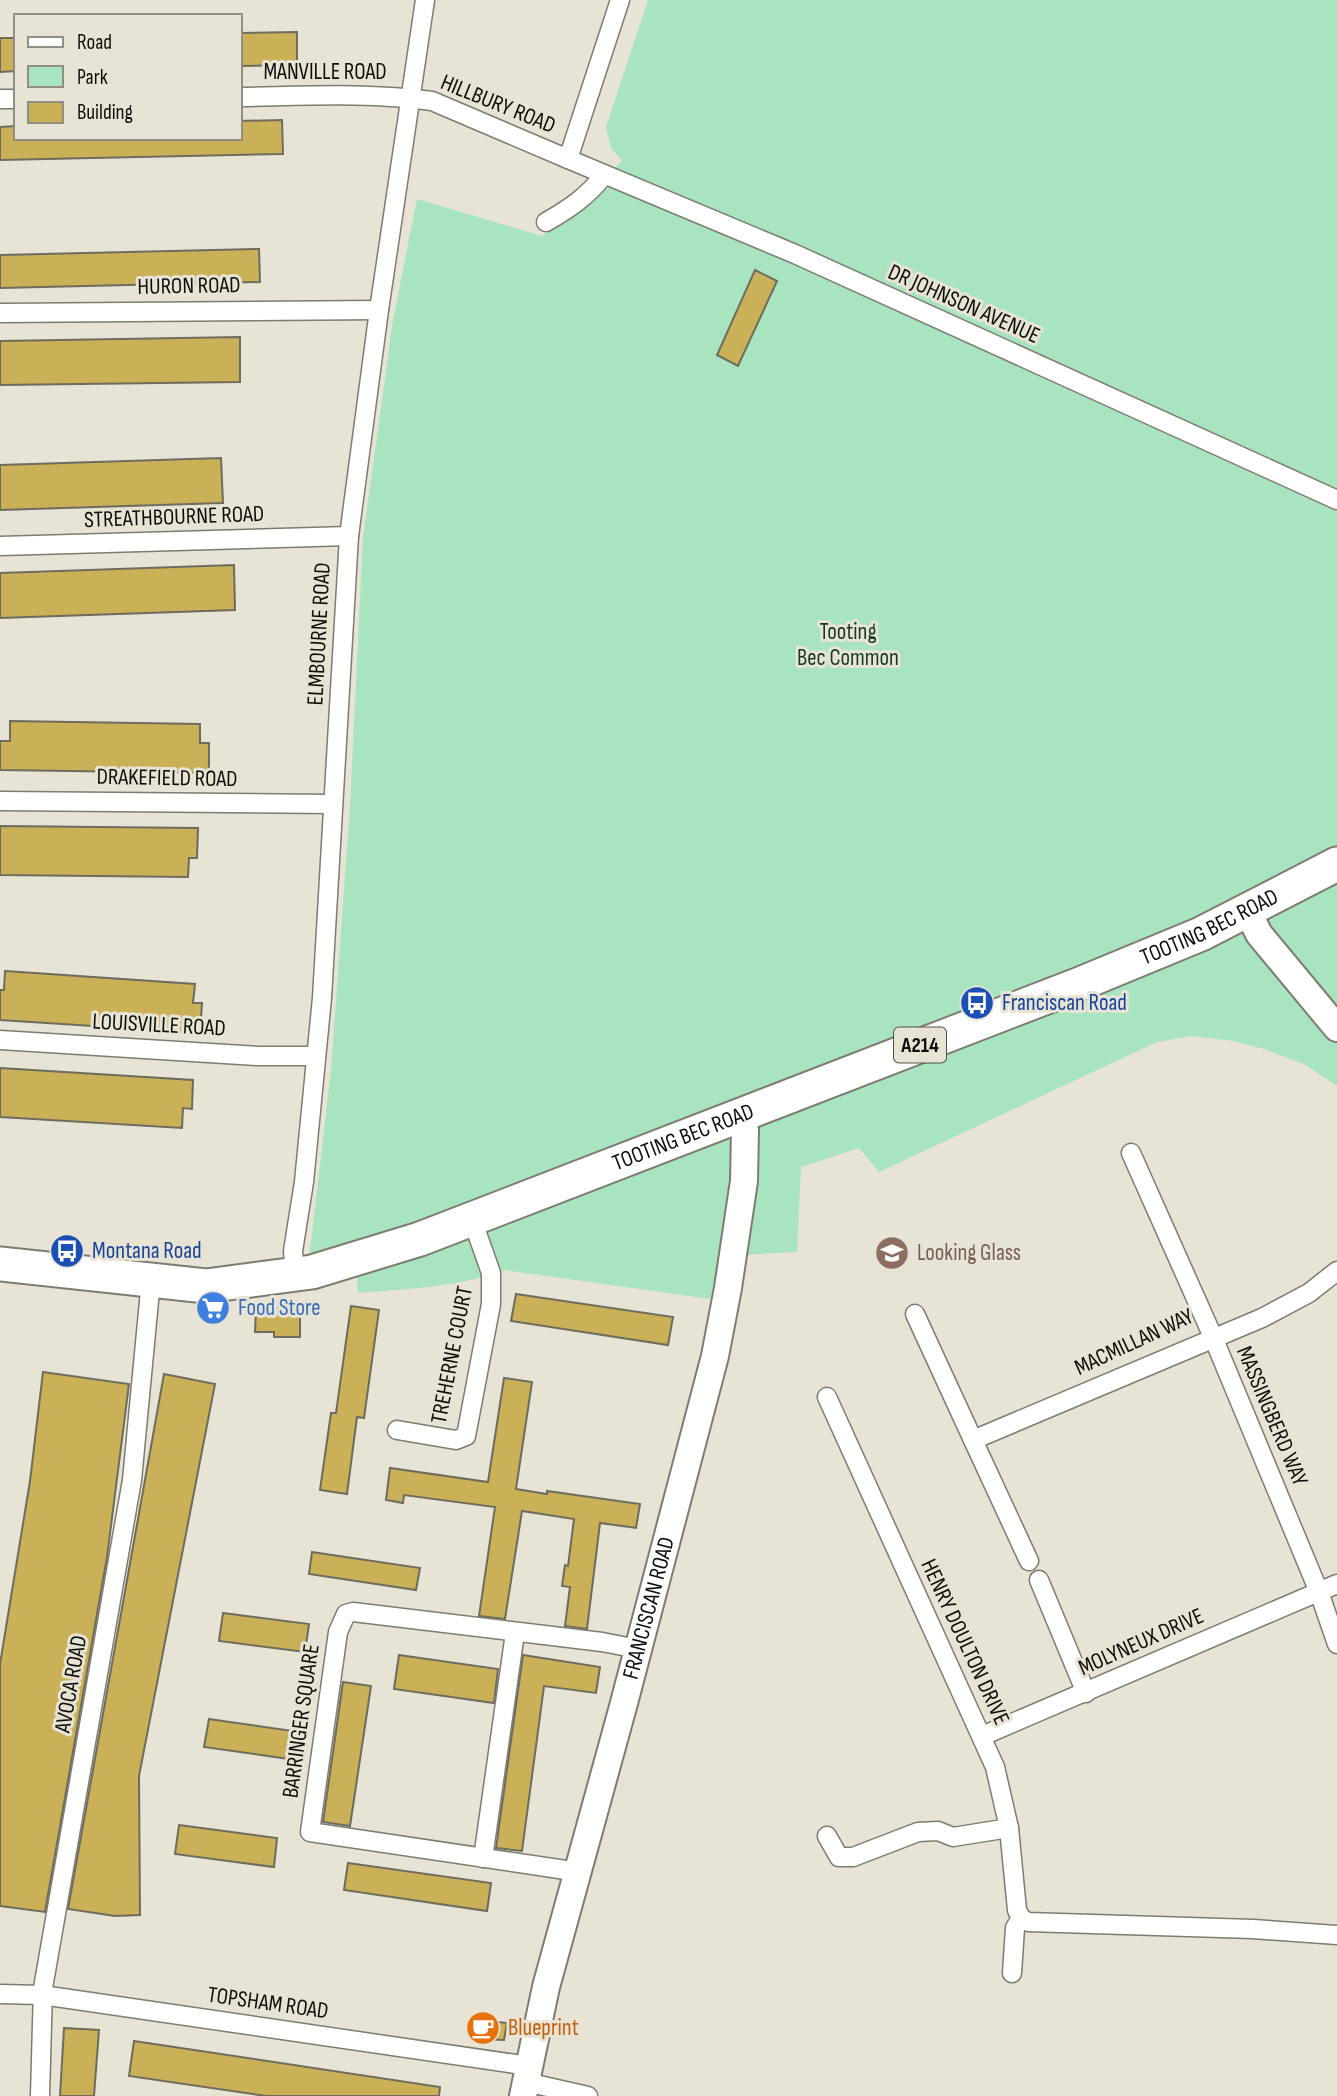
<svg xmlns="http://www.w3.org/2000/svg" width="1337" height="2096" viewBox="0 0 1337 2096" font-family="'Sofia Sans Condensed',sans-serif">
<rect width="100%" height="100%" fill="#e7e3d5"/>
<path fill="#a7e4bf" d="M648,0H1337V1086L1304,1064L1264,1049L1233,1041L1192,1036L1157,1042L879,1172L859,1148L801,1167L797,1252L720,1256L710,1299L505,1270C460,1287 406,1289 358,1293L355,1242L309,1260L331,1070L350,806L363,538L393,320L417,199L542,236L589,202L622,160L611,148L606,127Z"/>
<g fill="#cab056" stroke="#6e6b5f" stroke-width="2">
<path d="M297,32V65L240,66V33Z"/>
<path d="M0,38H16V71L0,72Z"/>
<path d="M282,120L283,154L0,160V127L16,126V138H240V121Z"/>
<path d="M259,249L260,282L0,288V255Z"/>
<path d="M755,270L777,281L738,366L717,355Z"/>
<path d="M240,337V382L0,385V341Z"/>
<path d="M221,458L223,503L0,510V465Z"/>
<path d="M234,565L235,610L0,618V573Z"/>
<path d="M10,721L200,724V743H209V773L0,770V741H10Z"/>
<path d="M0,826L198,828L197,858H189L188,877L0,875Z"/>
<path d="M5,971L195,984L193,1003H202L200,1033L0,1020V990H4Z"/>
<path d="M0,1068L193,1080L192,1109L183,1108L182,1128L0,1117Z"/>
<path d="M516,1294L673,1317L668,1345L511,1321Z"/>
<path d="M351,1306L379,1310L364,1418L357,1417L347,1494L320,1490L331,1413H336Z"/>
<path d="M256,1308L300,1309V1337H274V1332H255Z"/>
<path d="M43,1372L129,1384L107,1557L45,1912L0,1906V1664L30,1481Z"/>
<path d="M164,1374L215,1384L139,1776L140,1915L115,1916L68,1909Z"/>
<path d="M504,1378L532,1382L516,1489L547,1494V1491L640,1504L636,1528L600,1523L587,1629L565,1626L570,1587L562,1586L565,1565L568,1566L574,1519L522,1511L505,1619L479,1616L495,1507L404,1495L403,1503L386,1500L390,1468L488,1482Z"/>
<path d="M312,1552L420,1568L416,1590L309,1574Z"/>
<path d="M223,1613L309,1624L305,1652L219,1641Z"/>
<path d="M399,1655L498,1669L494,1703L394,1689Z"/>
<path d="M523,1655L600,1667L596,1693L544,1686L522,1851L496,1848Z"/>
<path d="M343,1682L371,1686L350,1826L323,1822Z"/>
<path d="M209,1719L293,1731L289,1759L204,1747Z"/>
<path d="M179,1825L277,1838L274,1867L175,1854Z"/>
<path d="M348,1863L491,1883L487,1911L344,1890Z"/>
<path d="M482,2020L507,2023L504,2040L481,2039Z"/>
<path d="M64,2028L99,2030L94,2096H60Z"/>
<path d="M134,2041L440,2087L439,2096H266L129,2076Z"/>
</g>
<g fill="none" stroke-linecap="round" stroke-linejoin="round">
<g stroke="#7e7b6f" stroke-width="21">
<g id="street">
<path d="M240,97C303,96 369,92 432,101L568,159L620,0"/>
<path d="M0,99H16"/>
<path d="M568,159L795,254L1337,500"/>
<path d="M546,222C569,209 588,196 604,175"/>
<path d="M0,313L379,310"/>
<path d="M0,546L349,536"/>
<path d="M0,801L333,804"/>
<path d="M0,1040L258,1056H315"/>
<path d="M1131,1153L1213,1337L1319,1592L1337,1644"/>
<path d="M295,1275L293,1251L304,1182L322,998L349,536L379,310L425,0"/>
<path d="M915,1314L973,1440"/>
<path d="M827,1397L995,1767L1009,1828L1017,1910L1021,1918"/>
<path d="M397,1430L456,1440L466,1436L491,1304V1273L472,1219"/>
<path d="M1029,1561L973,1440L1262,1318L1309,1293L1337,1271"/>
<path d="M1039,1580L1086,1693"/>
<path d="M982,1736L1337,1584"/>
<path d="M827,1836L839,1857H853L918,1832L938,1831L953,1837L1009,1828"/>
<path d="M483,1858L515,1633"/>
<path d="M579,1872L310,1832L338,1632L346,1614L353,1612L602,1642L638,1649"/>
<path d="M1021,1918L1028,1922L1253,1929L1337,1935"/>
<path d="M1012,1973L1015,1928L1021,1918"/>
<path d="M0,1994L42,1995L529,2066"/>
<path d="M526,2082L588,2096"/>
<path d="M40,2096L43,1988L132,1480L151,1280"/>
</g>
</g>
<g stroke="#7e7b6f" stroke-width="30">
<g id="secondary">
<path d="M1247,910L1259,934L1337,1028"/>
<path id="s1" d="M523,2096L546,1987L624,1703L715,1356L728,1288L744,1181L745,1130L740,1115"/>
</g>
</g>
<g stroke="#7e7b6f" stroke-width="37">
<g id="highway">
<path id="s2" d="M0,1264L206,1286L312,1272L420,1239L1075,986L1201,934L1337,864"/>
</g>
</g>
<use href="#street" stroke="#fff" stroke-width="18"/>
<use href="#secondary" stroke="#fff" stroke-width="26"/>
<use href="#highway" stroke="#fff" stroke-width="33"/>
</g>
<defs>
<g id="bus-disc" transform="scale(1.75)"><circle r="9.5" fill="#1a4fb4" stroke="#e7e3d5"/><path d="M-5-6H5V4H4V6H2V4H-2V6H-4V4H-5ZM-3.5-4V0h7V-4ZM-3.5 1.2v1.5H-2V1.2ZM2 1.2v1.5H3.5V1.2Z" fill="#fff"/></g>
<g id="school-disc" transform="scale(1.75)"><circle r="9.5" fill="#8d6e63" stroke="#e7e3d5"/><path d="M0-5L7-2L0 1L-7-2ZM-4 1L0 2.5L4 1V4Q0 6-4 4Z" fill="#fff"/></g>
<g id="supermarket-disc" transform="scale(1.75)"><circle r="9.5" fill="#3f7fe0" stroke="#e7e3d5"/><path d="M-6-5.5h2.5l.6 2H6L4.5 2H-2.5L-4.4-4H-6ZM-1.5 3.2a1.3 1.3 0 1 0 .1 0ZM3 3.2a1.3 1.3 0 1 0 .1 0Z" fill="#fff"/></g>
<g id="cafe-disc" transform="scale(1.75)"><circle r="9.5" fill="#e8710a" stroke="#e7e3d5"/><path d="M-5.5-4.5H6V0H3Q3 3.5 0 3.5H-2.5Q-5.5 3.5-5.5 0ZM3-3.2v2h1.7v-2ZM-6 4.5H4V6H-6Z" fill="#fff"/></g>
</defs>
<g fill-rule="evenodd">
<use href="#bus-disc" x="977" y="1003"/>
<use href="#bus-disc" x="67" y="1251"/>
<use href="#school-disc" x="892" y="1253"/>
<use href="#supermarket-disc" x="213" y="1308"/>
<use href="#cafe-disc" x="483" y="2028"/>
</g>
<g text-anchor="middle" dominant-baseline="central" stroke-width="6" stroke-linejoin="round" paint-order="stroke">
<rect fill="#e7e3d5" stroke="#504e46" stroke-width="2" x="894" y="1027.5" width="52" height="35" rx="5"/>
<g font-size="21" font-weight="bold" fill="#0f0e09">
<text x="920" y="1045">A214</text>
</g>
<g font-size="23" fill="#0f0e09" stroke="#e7e3d5">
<text x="325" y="72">MANVILLE ROAD</text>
<text transform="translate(498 104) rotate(22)">HILLBURY ROAD</text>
<text transform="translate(189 286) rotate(-1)">HURON ROAD</text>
<text transform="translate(964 304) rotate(24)">DR JOHNSON AVENUE</text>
<text transform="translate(174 517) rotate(-2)">STREATHBOURNE ROAD</text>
<text transform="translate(319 634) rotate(-87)">ELMBOURNE ROAD</text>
<text transform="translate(167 778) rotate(1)">DRAKEFIELD ROAD</text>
<text stroke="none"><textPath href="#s2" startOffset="1276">TOOTING BEC ROAD</textPath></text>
<text transform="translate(159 1025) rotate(3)">LOUISVILLE ROAD</text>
<text stroke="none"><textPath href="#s2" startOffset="709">TOOTING BEC ROAD</textPath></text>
<text transform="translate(1134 1342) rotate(-25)">MACMILLAN WAY</text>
<text transform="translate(452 1355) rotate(-79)">TREHERNE COURT</text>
<text transform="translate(1272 1416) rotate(67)">MASSINGBERD WAY</text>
<text stroke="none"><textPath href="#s1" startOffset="504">FRANCISCAN ROAD</textPath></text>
<text transform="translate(965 1642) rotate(65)">HENRY DOULTON DRIVE</text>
<text transform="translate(1141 1642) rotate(-24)">MOLYNEUX DRIVE</text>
<text transform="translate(71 1684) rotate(-80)">AVOCA ROAD</text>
<text transform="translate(301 1721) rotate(-82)">BARRINGER SQUARE</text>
<text transform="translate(268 2003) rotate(8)">TOPSHAM ROAD</text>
</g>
<g font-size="23" fill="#133a25" stroke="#e7e3d5">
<text x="848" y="632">Tooting<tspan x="848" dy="26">Bec Common</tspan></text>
</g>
<g font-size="23" fill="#164399" stroke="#e7e3d5" text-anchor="start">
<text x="1002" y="1003">Franciscan Road</text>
<text x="92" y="1251">Montana Road</text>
</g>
<g font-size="23" fill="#785e54" stroke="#e7e3d5" text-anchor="start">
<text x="917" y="1253">Looking Glass</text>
</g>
<g font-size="23" fill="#366cbe" stroke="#e7e3d5" text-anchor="start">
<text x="238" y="1308">Food Store</text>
</g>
<g font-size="23" fill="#c56008" stroke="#e7e3d5" text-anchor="start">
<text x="508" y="2028">Blueprint</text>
</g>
</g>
<rect x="14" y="14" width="228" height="126" fill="#e7e3d5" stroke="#918e83" stroke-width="2"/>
<rect x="28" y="37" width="35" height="10" fill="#ffffff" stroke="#918e83" stroke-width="2"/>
<text x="77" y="49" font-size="21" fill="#0f0e09">Road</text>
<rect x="28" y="66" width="35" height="21" fill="#a7e4bf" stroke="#918e83" stroke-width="2"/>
<text x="77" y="84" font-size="21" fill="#0f0e09">Park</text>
<rect x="28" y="102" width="35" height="21" fill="#cab056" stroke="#918e83" stroke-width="2"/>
<text x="77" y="119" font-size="21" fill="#0f0e09">Building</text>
</svg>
